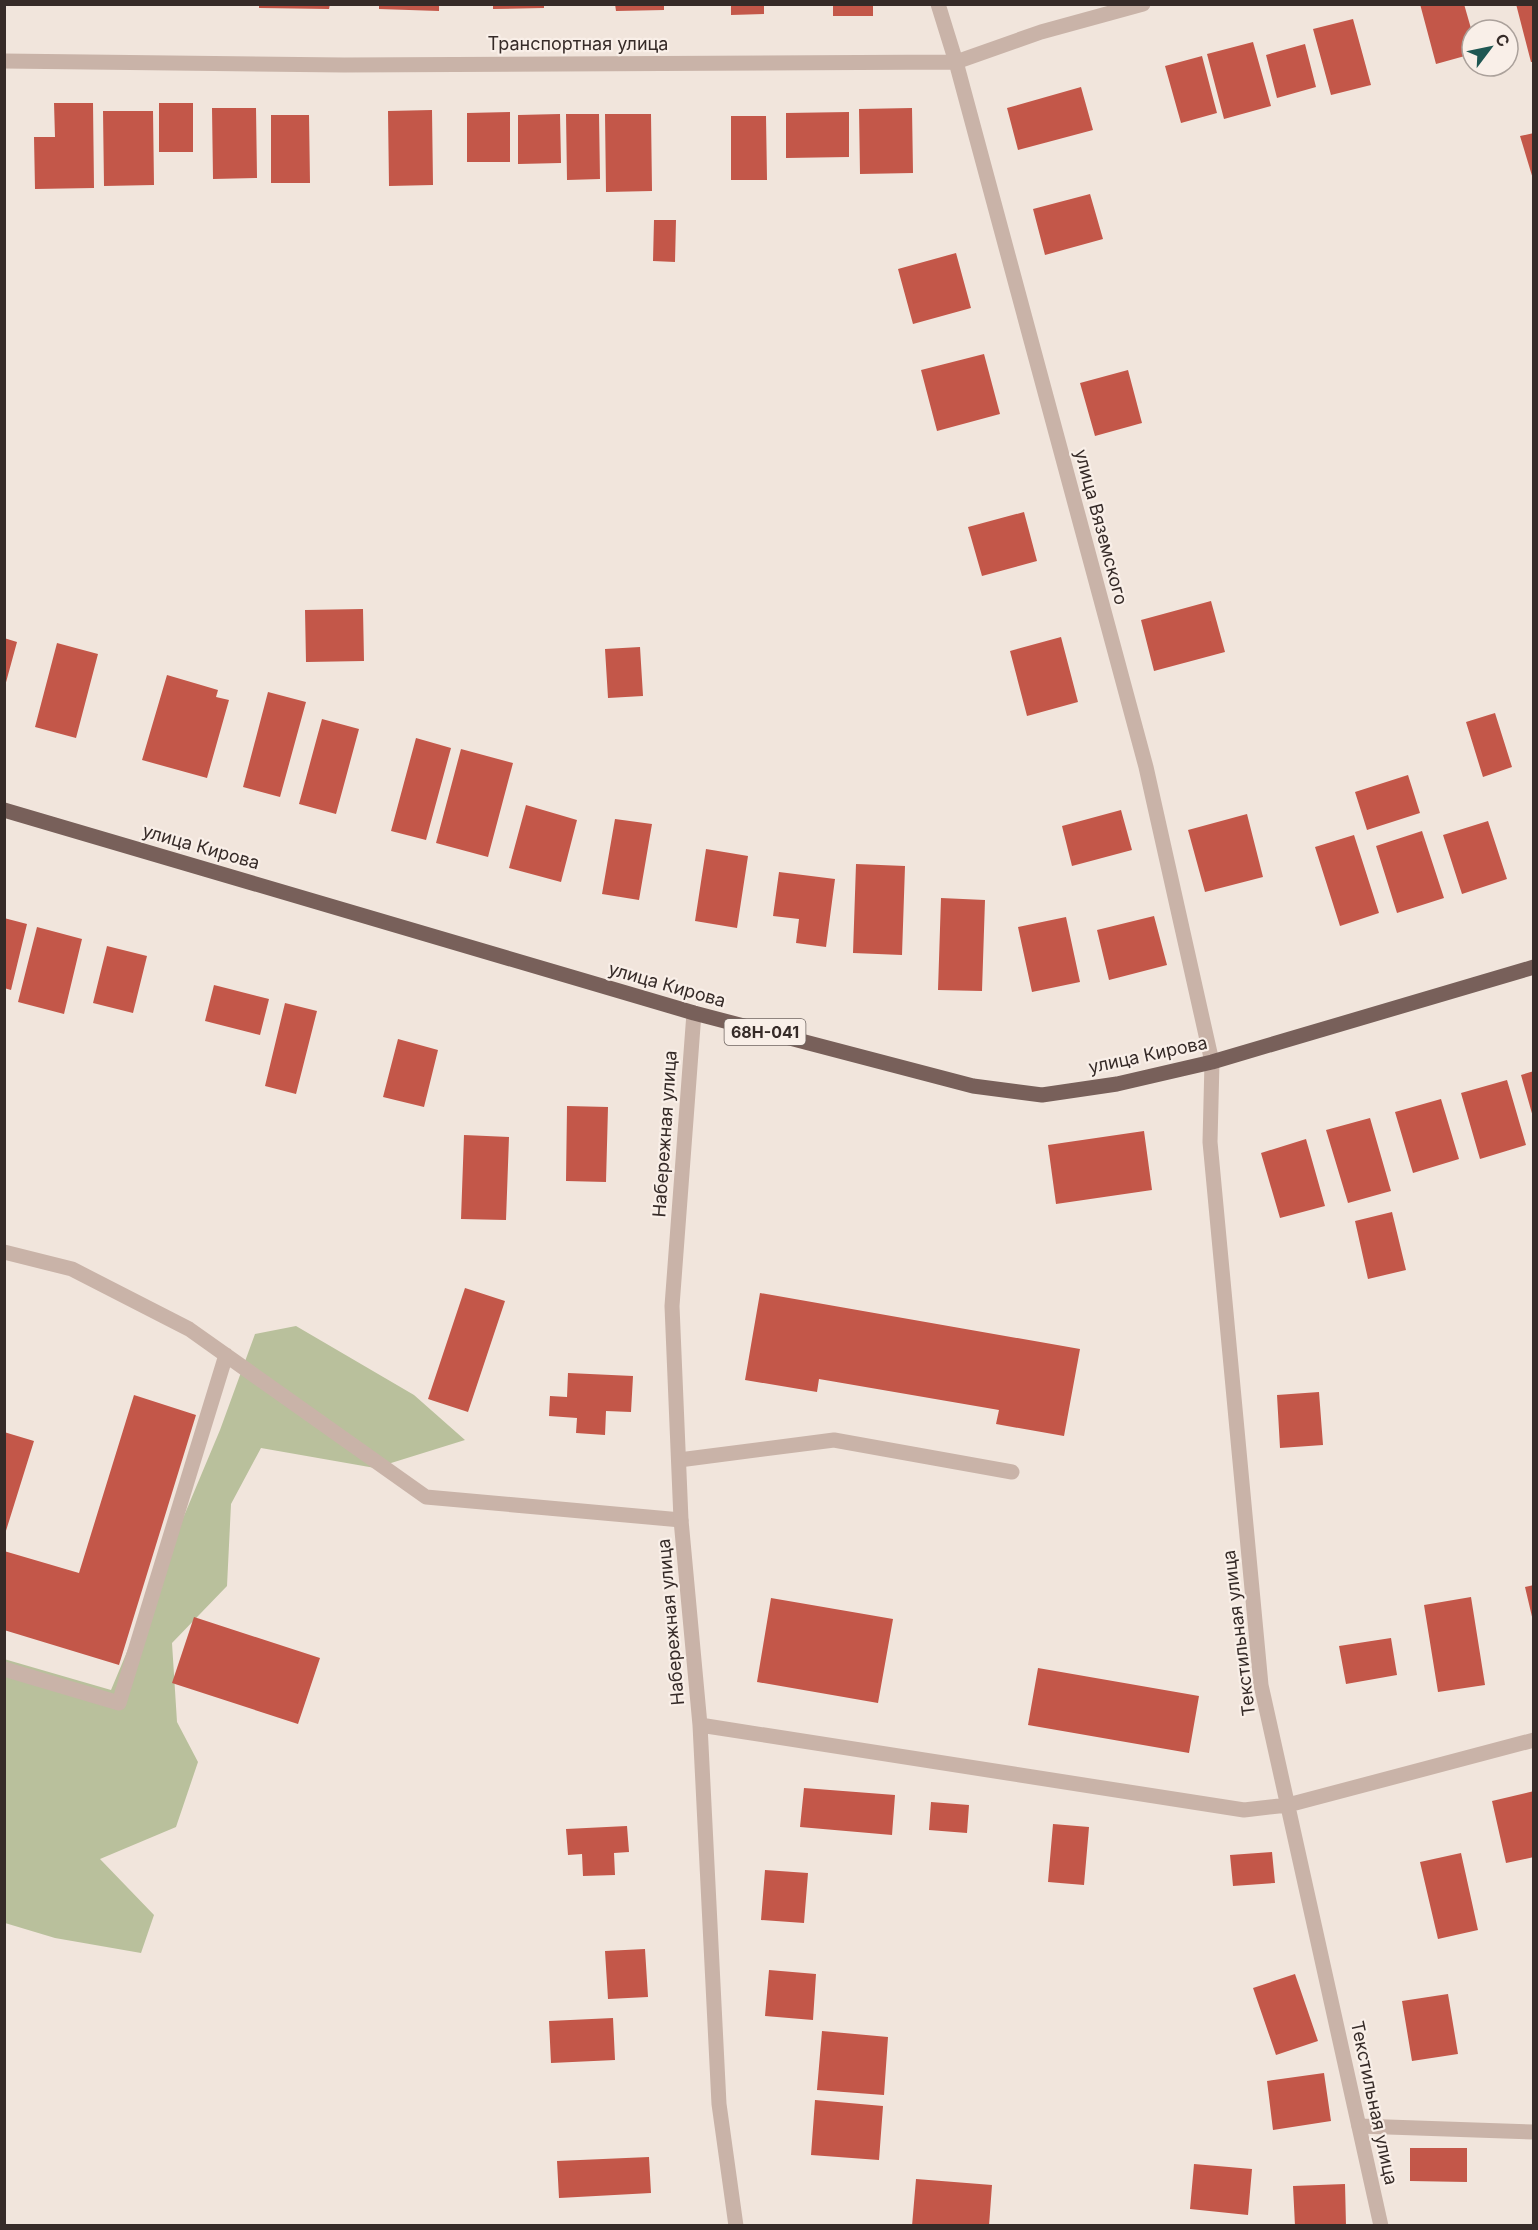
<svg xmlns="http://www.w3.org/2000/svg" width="1538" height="2230" font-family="Inter,sans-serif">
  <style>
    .green { fill: #b9c09c }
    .building { fill: #c35749 }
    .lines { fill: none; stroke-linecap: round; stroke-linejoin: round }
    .service { stroke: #c9b3a8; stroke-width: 15 }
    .minor { stroke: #c9b3a8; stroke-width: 15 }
    .primary { stroke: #78605a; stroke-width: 15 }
    .labels { text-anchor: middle; stroke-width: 4.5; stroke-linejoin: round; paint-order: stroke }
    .shield { fill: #f9efe8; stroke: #706662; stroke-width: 1.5 }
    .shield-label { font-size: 16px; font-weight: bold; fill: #362b28 }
    .street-label { font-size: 18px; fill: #362b28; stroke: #f9efe8 }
  </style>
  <rect width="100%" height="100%" fill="#f1e5dc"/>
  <path class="green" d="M296,1326L414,1395L465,1440L375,1468L261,1448L231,1504L227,1586L172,1643L177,1722L198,1762L176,1827L100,1859L154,1915L141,1953L55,1938L5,1923L4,1659L111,1690L220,1430L255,1334Z"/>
  <path class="building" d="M259,4H330L329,9L259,8Z
    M379,4H439V11L379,9Z
    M493,4H544V8L493,9Z
    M615,4H664V10L616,11Z
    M731,4H764V14L731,15Z
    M833,4H873V16H833Z
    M1420,4H1464L1472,32V54L1436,64Z
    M1516,4H1534V62H1531Z
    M1353,19L1371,85L1331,95L1313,29Z
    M1253,42L1271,106L1224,119L1207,54Z
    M1305,44L1316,87L1277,98L1266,55Z
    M1202,56L1217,113L1181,123L1165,66Z
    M1081,87L1093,130L1018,150L1007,108Z
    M54,103H93L94,188L35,189L34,137H55Z
    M159,103H193V152H159Z
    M212,108H256L257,178L213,179Z
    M912,108L913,173L860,174L859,109Z
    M432,110L433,185L389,186L388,111Z
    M103,111H153L154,185L104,186Z
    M510,112V162H467V113Z
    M849,112V157L786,158V113Z
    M560,114L561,163L518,164V115Z
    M566,114H599L600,179L567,180Z
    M605,114H651L652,191L606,192Z
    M271,115H309L310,183H271Z
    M731,116H766L767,180H731Z
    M1534,133V179H1533L1520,136Z
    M1090,194L1103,239L1045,255L1033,209Z
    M654,220H676L675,262L653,261Z
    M956,253L971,308L913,324L898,269Z
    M984,354L1000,414L937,431L921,370Z
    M1128,370L1142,423L1095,436L1080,383Z
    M1024,512L1037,561L982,576L968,527Z
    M1211,601L1225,652L1154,671L1141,620Z
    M363,609L364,661L306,662L305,610Z
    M1061,637L1078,702L1027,716L1010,651Z
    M4,638L17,642L5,686H4Z
    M57,643L98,654L76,738L35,727Z
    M640,647L643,696L608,698L605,649Z
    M167,675L218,690L216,697L229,700L207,778L142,760Z
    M268,692L306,702L280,797L243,787Z
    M1495,713L1512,767L1483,777L1466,722Z
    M322,719L359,729L336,814L299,804Z
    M416,738L451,748L426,840L391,831Z
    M461,749L513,763L488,857L436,843Z
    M1408,775L1420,813L1367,830L1355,792Z
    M526,805L577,820L561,882L509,868Z
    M1121,810L1132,850L1072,866L1062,826Z
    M1247,814L1263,877L1205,892L1188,830Z
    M615,819L652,824L639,900L602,894Z
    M1488,821L1507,879L1462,894L1443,835Z
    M1422,831L1444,898L1397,913L1376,846Z
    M1354,835L1379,913L1340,926L1315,847Z
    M706,849L748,856L737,928L695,921Z
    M856,864L905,866L902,955L853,953Z
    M779,872L835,879L826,947L796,943L799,919L773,916Z
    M941,898L985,900L982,991L938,990Z
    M1154,916L1167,965L1109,980L1097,930Z
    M1066,917L1080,982L1032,992L1018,927Z
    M4,918L27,924L11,990L4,988Z
    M37,927L82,939L64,1014L18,1002Z
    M107,946L147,956L133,1013L93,1003Z
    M214,985L269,999L260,1035L205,1021Z
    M285,1003L317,1011L296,1094L265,1086Z
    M398,1039L438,1050L424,1107L383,1097Z
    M1534,1071V1117H1533L1521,1075Z
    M1507,1080L1526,1145L1480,1159L1461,1093Z
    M1441,1099L1459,1159L1413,1173L1395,1112Z
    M567,1106L608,1107L606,1182L566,1181Z
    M1370,1118L1391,1191L1348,1203L1326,1130Z
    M1144,1131L1152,1190L1056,1204L1048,1145Z
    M464,1135L509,1137L506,1220L461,1219Z
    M1306,1139L1325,1206L1280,1218L1261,1153Z
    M1392,1212L1406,1270L1368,1279L1355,1221Z
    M465,1288L505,1301L468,1412L428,1399Z
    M760,1293L1080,1349L1064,1436L996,1424L999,1410L819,1379L817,1392L745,1380Z
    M568,1373L633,1376L631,1412L606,1411L605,1435L576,1433L577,1418L549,1416L550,1396L567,1397Z
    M1319,1392L1323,1445L1280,1448L1277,1395Z
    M134,1395L196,1415L119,1665L4,1630V1551L79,1573Z
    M4,1432L34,1441L5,1534H4Z
    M1534,1585V1621H1533L1525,1587Z
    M1471,1597L1485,1685L1438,1692L1424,1605Z
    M771,1598L893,1619L878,1703L757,1682Z
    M194,1617L320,1658L298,1724L172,1683Z
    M1391,1638L1397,1675L1346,1684L1339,1646Z
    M1038,1668L1199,1696L1189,1753L1028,1725Z
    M804,1788L895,1795L892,1835L800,1827Z
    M1534,1791V1857L1506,1863L1492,1801Z
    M931,1802L969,1805L967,1833L929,1830Z
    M1053,1824L1089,1827L1084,1885L1048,1882Z
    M627,1826L629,1852L614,1853L615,1875L583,1876L582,1854L568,1855L566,1829Z
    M1272,1852L1275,1883L1233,1886L1230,1855Z
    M1461,1853L1478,1930L1438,1939L1420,1862Z
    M765,1870L808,1873L804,1923L761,1920Z
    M645,1949L648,1997L608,1999L605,1951Z
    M769,1970L816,1974L813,2020L765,2016Z
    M1295,1974L1318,2041L1276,2055L1253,1988Z
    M1448,1994L1458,2054L1412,2061L1402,2001Z
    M613,2018L615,2060L551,2063L549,2021Z
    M822,2031L888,2037L884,2095L817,2090Z
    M1324,2073L1331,2121L1273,2130L1267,2081Z
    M815,2100L883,2106L879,2160L811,2155Z
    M1410,2148H1467V2182L1410,2181Z
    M649,2157L651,2193L559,2198L557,2161Z
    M1194,2164L1252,2169L1248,2215L1190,2209Z
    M916,2179L992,2185L989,2226H912Z
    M1345,2184L1346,2226H1295L1293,2186Z"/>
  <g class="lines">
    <path class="service" d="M4,1252L72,1269L189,1329L426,1497L681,1520
      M679,1460L834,1440L1012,1472
      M4,1669L119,1703L226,1355
      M1359,2126L1534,2132"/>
    <path class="minor" d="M938,4L956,62L1146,767L1212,1062L1210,1142L1261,1685L1381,2226
      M4,61L344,65L956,62L1041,32L1143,4
      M694,1013L672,1306L681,1520L700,1725L719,2104L736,2226
      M700,1725L1244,1810L1288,1805L1534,1740"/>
    <path class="primary" d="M4,810L694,1013L973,1086L1042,1095L1117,1084L1212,1062L1534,967"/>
  </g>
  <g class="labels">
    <rect class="shield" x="724.5" y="1019" width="81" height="26" rx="4.5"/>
    <g class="shield-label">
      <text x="765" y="1038">68Н-041</text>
    </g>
    <g class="street-label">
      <text x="578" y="50">Транспортная улица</text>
      <text transform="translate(1101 527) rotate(75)" y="6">улица Вяземского</text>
      <text transform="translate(201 847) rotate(16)" y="6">улица Кирова</text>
      <text transform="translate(667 985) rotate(16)" y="6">улица Кирова</text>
      <text transform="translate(1148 1055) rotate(-12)" y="6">улица Кирова</text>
      <text transform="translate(665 1134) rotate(-86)" y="6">Набережная улица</text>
      <text transform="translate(671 1622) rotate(-95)" y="6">Набережная улица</text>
      <text transform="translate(1239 1633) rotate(-97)" y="6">Текстильная улица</text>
      <text transform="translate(1374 2103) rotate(78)" y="6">Текстильная улица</text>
    </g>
  </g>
  <rect width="1538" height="2230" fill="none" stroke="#362b28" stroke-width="12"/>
  <g transform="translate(1490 48) rotate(58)"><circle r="28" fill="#f9efe8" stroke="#aba19b" stroke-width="1.5"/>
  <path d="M0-4.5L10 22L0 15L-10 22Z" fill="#1f5753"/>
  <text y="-9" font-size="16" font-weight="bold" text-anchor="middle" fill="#362b28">С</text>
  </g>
</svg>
